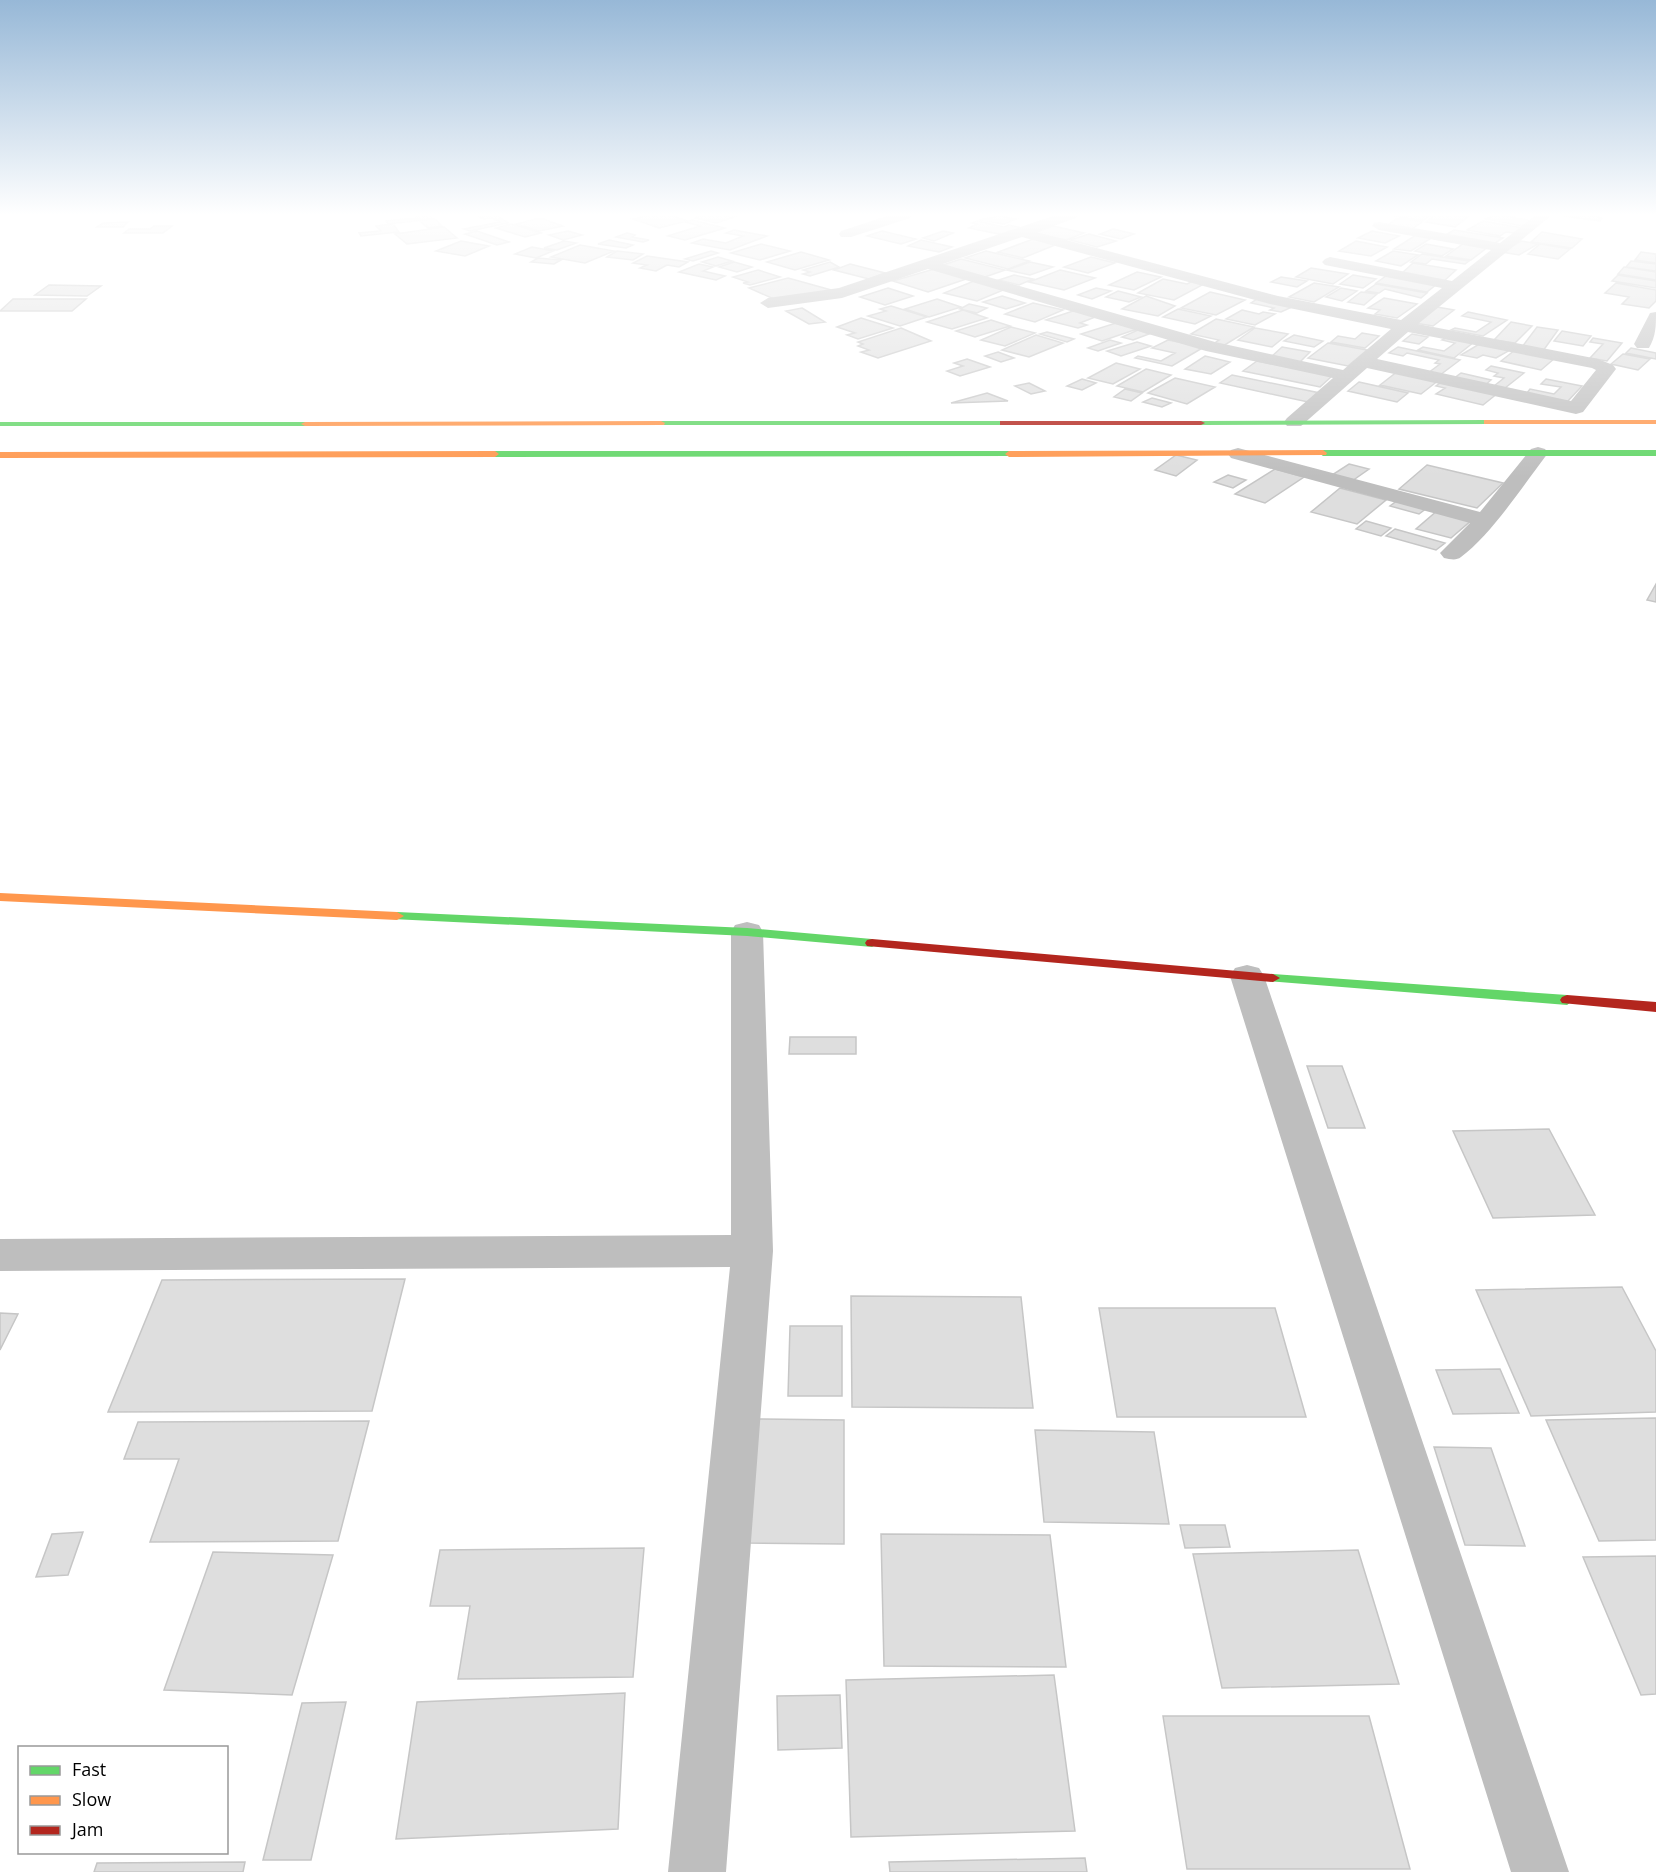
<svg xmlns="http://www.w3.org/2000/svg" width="1656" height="1872" font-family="'Open Sans',sans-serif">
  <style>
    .building { fill: #dedede; stroke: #c6c6c6; stroke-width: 1.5 }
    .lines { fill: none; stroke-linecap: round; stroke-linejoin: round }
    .street { fill: #bebebe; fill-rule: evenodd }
    .fast { fill: #63d668; fill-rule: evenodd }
    .slow { fill: #ff974d; fill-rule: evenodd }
    .jam { fill: #b3261e; fill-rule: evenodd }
  </style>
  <rect width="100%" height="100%" fill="#fff"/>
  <path class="building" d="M416,215H429L433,219L388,224L386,221L418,218Z
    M496,215L508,223L470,231L464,229L500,222L492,218L484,219L478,216Z
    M650,215H670L687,221L659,228L633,219Z
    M704,215H740L716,223L695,218Z
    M1391,215H1431L1422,221Z
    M1435,215H1455L1468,217L1455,227L1426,222Z
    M1494,215H1501L1532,221L1522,226L1486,219Z
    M1589,215L1602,218L1600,221L1563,216Z
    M999,216L1016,219L1004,224L979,220Z
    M540,218L563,226L539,231L516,224Z
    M1397,218L1422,222L1412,229L1388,225Z
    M435,219L442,226L428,228L420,221Z
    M692,220L725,228L685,240L668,236L700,226L685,222Z
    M977,221L1004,227L1009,225L1026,229L1008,236L969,228L977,224L972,223Z
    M1483,221L1522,228L1514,233L1506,232L1500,236L1467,230Z
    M128,222L123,227H97L103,223Z
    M393,224L399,232L361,236L359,233L381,231L376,226Z
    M511,224L541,233L525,237L496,228Z
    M154,226H172L163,233H124L129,229H150Z
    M1053,226L1084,233L1066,240L1034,233Z
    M444,227L457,238L407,244L395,234Z
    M1113,229L1134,234L1121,239L1100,234Z
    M734,230L767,236L730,250L692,243L703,239L726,243L743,236L726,233Z
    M1454,230L1503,238L1492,245L1442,237Z
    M477,231L509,242L497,245L465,234Z
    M568,231L582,235L563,240L549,235Z
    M882,231L916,239L901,244L867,236Z
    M943,231L953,233L934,241L923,238Z
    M1372,231L1399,236L1385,243L1358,238Z
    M1542,232L1582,239L1572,248L1531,242Z
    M627,233L635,235L632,237L649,240L643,242L616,237Z
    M1089,234L1116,241L1097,247L1070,240Z
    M1416,235L1433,237L1411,251L1394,249Z
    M1036,238L1060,243L1023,258L998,252Z
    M609,240L633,245L626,248L598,244Z
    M921,240L952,247L939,252L908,246Z
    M461,241L489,246L465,256L436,251Z
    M564,241L576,243L557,250L544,248Z
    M1356,241L1387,247L1371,256L1339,251Z
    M1521,241L1538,244L1519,255L1502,252Z
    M1464,243L1488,247L1471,260L1446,256Z
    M761,244L790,251L760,260L731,253Z
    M1426,244L1453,249L1442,256L1415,251Z
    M1540,244L1570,249L1558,259L1528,254Z
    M580,245L614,251L585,263L551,257Z
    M532,247L553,251L536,258L515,254Z
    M617,251L643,254L633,260L607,257Z
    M711,251L718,253L693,261L685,259Z
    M986,251L1029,261L1008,269L965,258Z
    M1393,251L1418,255L1401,266L1376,261Z
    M801,252L829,260L795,270L767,262Z
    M1641,252L1656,254V263L1635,260Z
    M1422,254L1469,261L1465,264L1432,259L1426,264L1411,262Z
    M647,256L688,262L679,267L667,265L656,271L640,268L647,265L633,263Z
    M718,257L732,261L716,266L702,262Z
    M1091,257L1115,263L1088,273L1064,267Z
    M538,258L561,260L554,264L531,262Z
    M961,259L1005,270L985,277L940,266Z
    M1631,261L1656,264V271L1626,267Z
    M734,262L752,267L737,272L719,267Z
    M830,262L839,267L810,276L803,274L810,272L803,270Z
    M1030,262L1053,267L1030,275L1007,270Z
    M1413,263L1456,270L1444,281L1401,274Z
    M699,264L713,267L703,271L725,276L716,280L679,272Z
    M850,264L885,273L869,279L834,270Z
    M1624,267L1656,272V280L1618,274Z
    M1311,268L1348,274L1333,284L1296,277Z
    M934,269L969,278L928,292L893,281Z
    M758,270L780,277L750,285L743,283L748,282L733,277Z
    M1060,270L1095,278L1064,290L1029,282Z
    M1137,272L1161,277L1134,290L1109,285Z
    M1014,275L1033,279L1019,285L999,280Z
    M1353,275L1376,279L1363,288L1340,284Z
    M1618,275L1656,281V288L1612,281Z
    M1386,276L1437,284L1427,292L1376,283Z
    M1281,277L1307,281L1297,287L1271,282Z
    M788,278L835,291L774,299L749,288Z
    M1163,279L1187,284L1193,281L1206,283L1174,300L1138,293Z
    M974,281L1008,288L977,301L944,293Z
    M1314,283L1339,287L1314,302L1289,297Z
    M1616,283L1656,290V301L1649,308L1622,304L1629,297L1605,293Z
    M1376,284L1427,293L1421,298L1385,289L1379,293L1366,291Z
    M49,285L101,286L87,296L35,295Z
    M888,288L913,296L885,305L860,297Z
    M1096,288L1111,291L1092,299L1078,295Z
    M1341,288L1357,291L1342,301L1326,297Z
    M1118,291L1141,297L1129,302L1106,297Z
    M1210,292L1245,300L1216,315L1181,308Z
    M1361,292L1377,294L1364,305L1348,302Z
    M1002,296L1025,303L1006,309L983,302Z
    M1146,296L1175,306L1158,316L1122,309Z
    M1384,298L1417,304L1397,318L1375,314L1380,310L1368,308Z
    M13,299H86L72,311H0Z
    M937,299L961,307L929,317L905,309Z
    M1257,299L1292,307L1281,312L1270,310L1274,308L1251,303Z
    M1033,303L1063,310L1035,322L1005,314Z
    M969,304L987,308L977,313L960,309Z
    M891,306L927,317L900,326L868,316L886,311L880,309Z
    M1437,307L1454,310L1433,326L1415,323Z
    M802,308L825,322L809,324L786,311Z
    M1178,309L1211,316L1195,324L1163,317Z
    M963,310L987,318L952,329L927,322Z
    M1076,310L1098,316L1080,323L1087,325L1078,328L1046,320Z
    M1242,310L1259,314L1263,312L1275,314L1255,325L1226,319Z
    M1468,312L1507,320L1483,336L1451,330L1455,328L1476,332L1491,322L1462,316Z
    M861,318L893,328L858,339L847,335L855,333L837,327Z
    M1216,319L1254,327L1223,346L1213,344L1219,340L1191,334Z
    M991,320L1010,326L975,337L956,331Z
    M1511,322L1532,326L1515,343L1494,340Z
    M1116,323L1137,329L1102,341L1081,334Z
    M1011,327L1035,333L1005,346L981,340Z
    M1537,327L1558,330L1543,351L1522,347Z
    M901,328L931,341L878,358L861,352L869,350L858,346L863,344L858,342Z
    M1255,328L1288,334L1272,347L1238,340Z
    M1138,330L1149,334L1133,340L1122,337Z
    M1562,331L1591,336L1583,346L1554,341Z
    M1047,332L1074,339L1067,342L1040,334Z
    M1362,333L1379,336L1365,348L1331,342L1338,336L1355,339Z
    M1412,334L1428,337L1419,344L1403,341Z
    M1036,335L1063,343L1029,357L1002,350Z
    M1294,335L1323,341L1314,347L1284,341Z
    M1447,337L1474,342L1454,358L1418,350L1423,347L1444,351L1455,343L1442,340Z
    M1593,338L1622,343L1607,361L1590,358L1603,344L1590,342Z
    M1110,340L1121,343L1098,351L1088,348Z
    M1168,340L1204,347L1172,366L1135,358L1138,356L1161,361L1175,353L1152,348Z
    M1137,342L1151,346L1121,356L1107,351Z
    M1328,343L1367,350L1348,366L1308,358Z
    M1481,343L1510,350L1496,358L1483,355L1477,358L1461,355Z
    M1282,347L1310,352L1300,362L1271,357Z
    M1398,347L1460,360L1440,375L1428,373L1440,364L1435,363L1439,360L1407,353L1403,356L1389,353Z
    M1631,348L1656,353V359L1626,353Z
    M1515,350L1555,358L1541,370L1501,361Z
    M998,352L1014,358L1001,362L985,356Z
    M1623,354L1650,359L1638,370L1611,364Z
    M1205,356L1230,362L1211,374L1185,369Z
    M967,359L990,367L960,376L947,371L963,366L954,363Z
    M1257,361L1332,376L1320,387L1243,371Z
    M1116,363L1140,369L1113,384L1088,378Z
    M1491,366L1524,373L1505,388L1494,386L1504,378L1494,376L1498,373L1486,370Z
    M1146,369L1171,375L1143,392L1117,386Z
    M1398,371L1439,380L1421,394L1380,385Z
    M1461,373L1491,380L1484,386L1453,379Z
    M1232,375L1320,393L1308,402L1220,383Z
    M1175,378L1215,387L1187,404L1148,393Z
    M1082,379L1096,383L1082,390L1067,386Z
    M1546,379L1582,386L1567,402L1526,394L1530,389L1554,394L1561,387L1541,384Z
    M1443,381L1498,393L1483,405L1436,394L1445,388L1436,386Z
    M1359,382L1408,393L1397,402L1348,391Z
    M1029,383L1045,391L1031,394L1015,386Z
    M1125,389L1142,393L1131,401L1114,397Z
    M987,393L1008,401L951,403Z
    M1152,398L1171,403L1162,407L1143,402Z
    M1176,455L1197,460L1176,476L1155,470Z
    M1349,464L1369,469L1352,481L1332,475Z
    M1427,465L1503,483L1477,508L1399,489Z
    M1275,469L1304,477L1265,503L1235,494Z
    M1228,475L1246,480L1233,488L1214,482Z
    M1340,488L1386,500L1357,524L1311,512Z
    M1398,500L1427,508L1419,514L1390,506Z
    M1438,510L1473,519L1451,538L1416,529Z
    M1366,521L1391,528L1381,536L1356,529Z
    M1395,529L1445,543L1436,550L1386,536Z
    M1656,584V602L1647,600Z
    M790,1037H856V1054H789Z
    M1307,1066H1342L1365,1128H1328Z
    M1549,1129L1595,1215L1493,1218L1453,1131Z
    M405,1279L372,1411L108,1412L162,1280Z
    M1622,1287L1656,1351V1412L1531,1416L1476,1290Z
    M851,1296L1021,1297L1033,1408L852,1407Z
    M1099,1308H1275L1306,1417H1117Z
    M0,1313L18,1314L0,1350Z
    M790,1326H842V1396H788Z
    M1500,1369L1519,1413L1453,1414L1436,1370Z
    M1656,1418V1540L1599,1541L1546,1420Z
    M756,1419L844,1420V1544L749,1543Z
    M369,1421L338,1541L150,1542L179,1459H124L138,1422Z
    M1035,1430L1154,1432L1169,1524L1044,1522Z
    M1434,1447L1491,1448L1525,1546L1465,1545Z
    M1180,1525H1225L1230,1547L1185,1548Z
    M83,1532L68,1575L36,1577L52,1534Z
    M881,1534L1050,1535L1066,1667L884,1666Z
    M644,1548L633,1677L458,1679L470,1606H430L440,1550Z
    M1358,1550L1399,1684L1222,1688L1193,1554Z
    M213,1552L333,1555L292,1695L164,1690Z
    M1656,1556V1694L1641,1695L1583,1557Z
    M1054,1675L1075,1831L851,1837L846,1680Z
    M625,1693L618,1829L396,1839L417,1702Z
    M840,1695L842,1748L778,1750L777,1696Z
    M346,1702L311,1860H263L302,1703Z
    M1163,1716H1369L1410,1869H1187Z
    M1085,1858L1087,1872H890L889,1862Z
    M245,1862L243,1872H94L97,1863Z"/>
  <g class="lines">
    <path class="street" d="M890,215H912L910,218L851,237H841L839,234L841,231Z
      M1056,215H1078L1076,218L1036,232L1278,296L1401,320L1442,288L1325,265L1322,262L1325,259L1330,257L1452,281L1491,250L1379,230L1372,226L1374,223L1379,222L1500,243L1536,215H1552L1418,324L1598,359L1613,365L1616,369L1583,412L1576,414L1367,368L1301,426H1287L1284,422L1287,418L1333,378L1206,351L928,269L842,298L768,308L760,303L768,298L839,288ZM1022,237L1270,304L1391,329L1343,370L1215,342L943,264ZM1408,332L1592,368L1596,370L1571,401L1377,359Z
      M1656,312C1656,326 1656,336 1649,348H1637L1634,344L1648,317L1650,313Z
      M1538,447L1545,449L1548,453L1545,457C1523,486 1490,536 1461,557C1456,561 1450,559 1444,558L1440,553L1470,523L1231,458L1228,454L1231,450L1238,448L1480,512L1531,449Z
      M747,922L759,925L763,932L773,1251L726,1872H668L730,1267L0,1271V1239L731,1235V932L735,925Z
      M1247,965L1259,968L1264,976L1569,1872H1511L1230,976L1235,968Z"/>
    <path class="fast" d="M1487,420H1490V424L1201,425L1197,423L1201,421Z
      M658,421H1003L1007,423L1003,425H661L657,423Z
      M0,422H305L309,424L305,426H0Z
      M1656,450V456H1323L1319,453L1323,450Z
      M1009,451L1013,454L1012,456L495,457L491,454L495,451Z
      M397,912L747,928L872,939L879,943L872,947L747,936L392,919L390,916Z
      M1273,974L1567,995L1574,1000L1567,1005L1268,981L1266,978Z"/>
    <path class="slow" d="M1484,420H1656V424H1484Z
      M661,421L665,423L664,425L305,426L301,424L305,422Z
      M1323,450L1327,453L1326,455L1009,457L1005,454L1009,451Z
      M0,452L495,451L499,454L495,457L0,458Z
      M0,893L397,912L404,916L397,920L0,901Z"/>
    <path class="jam" d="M1000,421H1201L1205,423L1201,425H1000Z
      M872,939L1273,974L1280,978L1273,982L867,946L865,943L867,940Z
      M1567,995L1656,1002V1012L1562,1003L1560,1000L1562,997Z"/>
  </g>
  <linearGradient id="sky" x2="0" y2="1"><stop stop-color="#97b8d7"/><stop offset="0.45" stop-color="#fff"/><stop offset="1" stop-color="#fff" stop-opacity="0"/></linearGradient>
  <rect width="1656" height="477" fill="url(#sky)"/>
  <rect x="18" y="1746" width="210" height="108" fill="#ffffff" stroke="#999999" stroke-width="1.5"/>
  <rect x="30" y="1766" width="30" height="9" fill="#63d668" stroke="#999999" stroke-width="1.5"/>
  <text x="72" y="1776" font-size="18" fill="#000000">Fast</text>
  <rect x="30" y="1796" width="30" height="9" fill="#ff974d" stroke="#999999" stroke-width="1.5"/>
  <text x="72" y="1806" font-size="18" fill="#000000">Slow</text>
  <rect x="30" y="1826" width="30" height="9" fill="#b3261e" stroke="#999999" stroke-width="1.5"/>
  <text x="72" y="1836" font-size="18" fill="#000000">Jam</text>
</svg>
